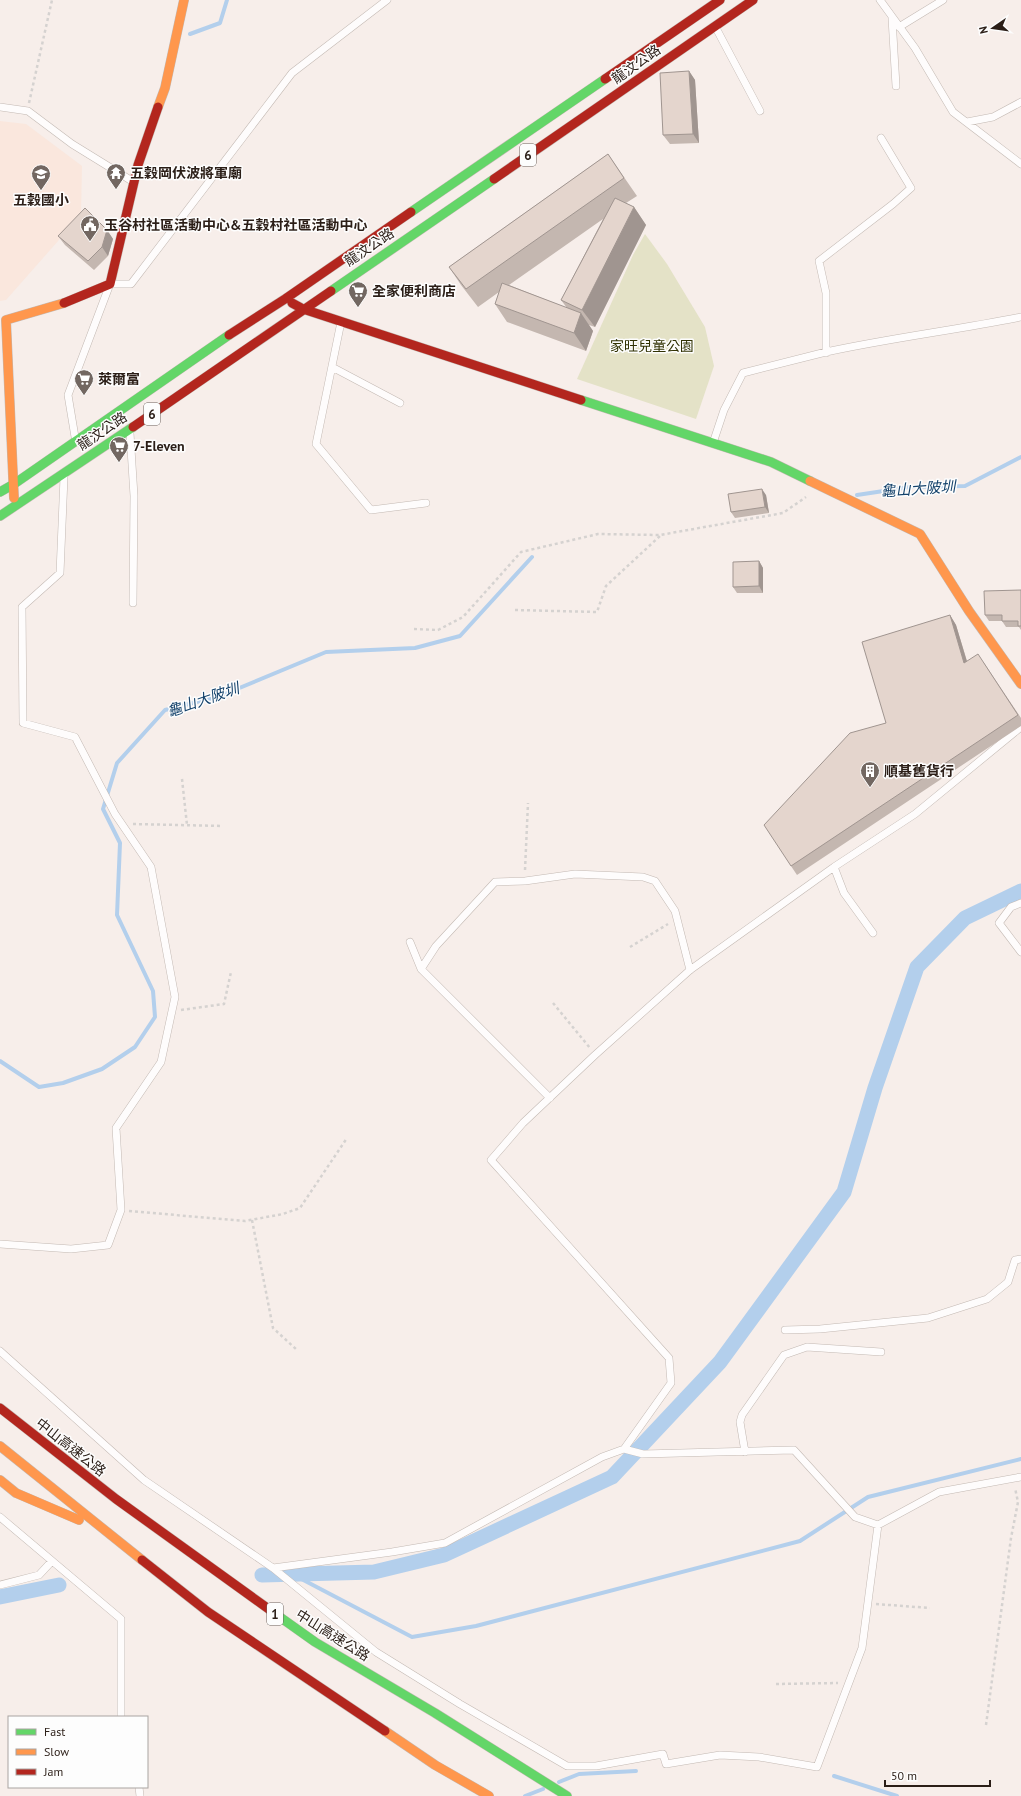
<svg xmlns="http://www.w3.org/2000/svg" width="1021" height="1796" font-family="'PT Sans','Noto Sans TC',sans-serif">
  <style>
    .built { fill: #fae7dd }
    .green { fill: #e4e2c7 }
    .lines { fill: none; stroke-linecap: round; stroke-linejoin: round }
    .stream { stroke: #b3cfec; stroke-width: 4 }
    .canal { stroke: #b3cfec; stroke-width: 15 }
    .lane-casing { stroke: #c3b9b3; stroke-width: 8 }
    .fast-casing { stroke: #c3b9b3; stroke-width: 10 }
    .slow-casing { stroke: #c3b9b3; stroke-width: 10 }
    .jam-casing { stroke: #c3b9b3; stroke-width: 10 }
    .path { stroke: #d5d2d0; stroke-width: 2.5; stroke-dasharray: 3 3; stroke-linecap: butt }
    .lane { stroke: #fefcfc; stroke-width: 7 }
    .fast { stroke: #63d668; stroke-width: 9 }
    .slow { stroke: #ff974d; stroke-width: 9 }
    .jam { stroke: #b3261e; stroke-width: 9 }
    .wall { fill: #c4b7b0; fill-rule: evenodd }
    .shaded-wall { fill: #a09590 }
    .building { fill: #e4d5cd; stroke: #a09590 }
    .labels { text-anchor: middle; stroke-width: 3; stroke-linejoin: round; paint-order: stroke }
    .shield { fill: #fdfdfd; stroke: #6a615c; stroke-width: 1 }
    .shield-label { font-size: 13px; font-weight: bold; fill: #2b1e17 }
    .street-label { font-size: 14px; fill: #2b1e17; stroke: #fdfdfd }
    .poi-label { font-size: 14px; font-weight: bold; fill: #2b1e17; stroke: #fdfdfd; text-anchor: start }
    .park-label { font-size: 14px; fill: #313203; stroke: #fdfdfd }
    .water-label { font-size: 15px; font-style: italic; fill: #14426b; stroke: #fdfdfd }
  </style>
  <rect width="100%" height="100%" fill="#f7eeea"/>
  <path class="built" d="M0,121L26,124L82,166L81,215L6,300L0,301Z"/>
  <path class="green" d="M645,234L667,264L705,327L714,366L696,419L577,379L633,255Z"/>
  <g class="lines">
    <path class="stream" d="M190,34L220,23L227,0
      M857,495L910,487L965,486L1021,457
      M0,1061L39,1087L63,1083L102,1069L135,1047L155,1017L153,991L117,915L120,843L103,809L117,763L165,710L220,696L326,652L415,648L460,636L532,557
      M290,1573L412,1637L476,1626L800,1541L868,1497L1021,1459
      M834,1776L897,1796
      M559,1782L579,1774L636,1771
      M525,1796L543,1789"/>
    <path class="canal" d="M262,1575L374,1572L444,1555L612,1477L720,1362L844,1192L875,1088L917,967L965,918L1021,891
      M0,1597L59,1585"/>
    <defs>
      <path id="lane" d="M880,0L915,48L953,112L1021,164
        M892,18L896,86
        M899,27L943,0
        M716,28L760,111
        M0,107L28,111L72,144L132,181
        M967,122L993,117L1021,102
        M341,322L316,444L371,510L426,503
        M826,353V293L819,261L893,204L911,188L881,138
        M332,367L400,403
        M130,433L134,496L133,603
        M75,437L68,395L110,284H131L292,73L387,0
        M713,443L724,410L743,373C770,366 798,359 826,352C890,338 956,330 1021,317
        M834,867L844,893L873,933
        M1021,903L1011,907L999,923L1021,952
        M410,942L421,969
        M550,1098L421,969L436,946L495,882L525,881L575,874L643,877L655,881L675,911L690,970
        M0,1244L71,1249L108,1245L121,1210L116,1128L161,1062L175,997L151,867L115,814L75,737L23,723L22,607L60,573L64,477
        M785,1330L820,1329L928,1318L987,1299L1008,1282L1015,1260L1021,1259
        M0,1351L144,1480L273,1568L392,1552L445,1543L602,1457L624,1449L643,1454L794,1450L855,1517L878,1525L939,1492L1021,1477
        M624,1449L671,1383L669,1358L491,1160L523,1123L595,1055L690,970L834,867L915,814L1021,727
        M745,1452L740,1422L742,1415L784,1355L807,1347L881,1352
        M0,1517L121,1619V1717
        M273,1568L376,1652L460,1704L567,1766H596L663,1754L666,1764L720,1755L759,1757L817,1767L862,1648L878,1525
        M0,1585L39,1575L52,1561
        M139,1787L140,1796"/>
      <path id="fast" d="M411,212L605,79
        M331,291L494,179
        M581,400L771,462L810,481
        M0,492L14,484L229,335
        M0,516L133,427
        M277,1615L315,1642L435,1713L567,1796"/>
      <path id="slow" d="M158,107L165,88L184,0
        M810,481L920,534L969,611L1021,684
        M14,498L6,320L64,303
        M0,1446L142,1560
        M0,1480L16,1493L79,1520
        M385,1731L435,1765L489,1796"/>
      <path id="jam" d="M605,79L720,0
        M494,179L753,0
        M64,303L110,284L138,165L158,107
        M292,303L303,309L581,400
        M229,335L285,299L411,212
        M133,427L331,291
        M0,1408L116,1499L277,1615
        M142,1560L208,1612L385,1731"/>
    </defs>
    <use href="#lane" class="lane-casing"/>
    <use href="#fast" class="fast-casing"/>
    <use href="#slow" class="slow-casing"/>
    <use href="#jam" class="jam-casing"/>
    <path class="path" d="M29,103L52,0
      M515,610L597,612L606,586L660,536
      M414,629L438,630L463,617L521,552L598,534L660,535L783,513L806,497
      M182,779L187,825
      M133,824L223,826
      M525,870L528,803
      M630,947L668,924
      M553,1003L590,1048
      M181,1010L224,1004L231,972
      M129,1211L245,1221L283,1214L300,1208L347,1138
      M252,1220L273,1328L297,1350
      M876,1604L930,1608
      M776,1684L838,1683
      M986,1725L1011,1538L1018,1502L1015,1488"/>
    <use href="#lane" class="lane"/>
    <use href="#fast" class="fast"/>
    <use href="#slow" class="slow"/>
    <use href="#jam" class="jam"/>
  </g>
  <path class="wall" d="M689,71L695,80L699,143L670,144L663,135Z
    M608,154L637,196L626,203L634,207L646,225L595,327L589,325L593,331L586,351L507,322L495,304L499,292L478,307L461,285L449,267ZM603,219L561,300L567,308L509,285Z
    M107,230L113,239L108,256L94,270L65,245L58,236Z
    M766,495L769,513L735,518L731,512Z
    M759,561L763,568V593H737L733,587Z
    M1021,590V630L1019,627H1006L1002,621H989L985,615Z
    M950,615L956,625L967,661L984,663L1021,718V726L797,875L791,866L886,723Z"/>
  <path class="shaded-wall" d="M689,71L695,80L699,143L693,134Z
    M634,207L646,225L595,327L582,310Z
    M107,230L113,239L108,256L102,247Z
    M581,313L593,331L586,351L574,333Z
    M762,489L766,495L769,513L765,507Z
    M759,561L763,568V593L759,586Z
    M950,615L956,625L970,672L964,663Z"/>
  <path class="building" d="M689,71L693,134L663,135L660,73Z
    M608,154L624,178L466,289L449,267Z
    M615,198L634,207L582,310L561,300Z
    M85,208L107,230L102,247L88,261L58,236Z
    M502,283L581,313L574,333L495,304Z
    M762,489L765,507L731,512L728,494Z
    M759,561V586L733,587V562Z
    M1021,590V626H1018V621H1002V615H985L984,591Z
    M950,615L964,663L978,654L1018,715L791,866L764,825L850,733L886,723L862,642Z"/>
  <defs>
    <symbol id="temple-pin" viewBox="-11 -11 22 30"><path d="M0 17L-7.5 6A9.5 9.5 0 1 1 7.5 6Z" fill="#726761" stroke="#fdfdfd"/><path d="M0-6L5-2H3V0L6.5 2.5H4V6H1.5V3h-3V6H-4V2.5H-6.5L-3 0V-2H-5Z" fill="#fff"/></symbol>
    <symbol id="school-pin" viewBox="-11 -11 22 30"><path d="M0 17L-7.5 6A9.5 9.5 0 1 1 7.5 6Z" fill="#726761" stroke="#fdfdfd"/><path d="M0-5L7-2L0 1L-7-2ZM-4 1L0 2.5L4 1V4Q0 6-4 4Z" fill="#fff"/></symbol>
    <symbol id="civic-pin" viewBox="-11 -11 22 30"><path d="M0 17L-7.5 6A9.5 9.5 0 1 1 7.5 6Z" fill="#726761" stroke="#fdfdfd"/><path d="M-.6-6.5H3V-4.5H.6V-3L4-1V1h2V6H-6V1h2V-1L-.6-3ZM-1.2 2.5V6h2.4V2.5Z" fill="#fff"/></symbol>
    <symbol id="supermarket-pin" viewBox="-11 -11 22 30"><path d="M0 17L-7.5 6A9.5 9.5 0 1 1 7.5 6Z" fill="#726761" stroke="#fdfdfd"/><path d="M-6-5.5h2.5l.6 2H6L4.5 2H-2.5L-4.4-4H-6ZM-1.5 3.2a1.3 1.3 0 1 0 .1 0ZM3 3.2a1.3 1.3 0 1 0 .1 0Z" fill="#fff"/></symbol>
    <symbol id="building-pin" viewBox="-11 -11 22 30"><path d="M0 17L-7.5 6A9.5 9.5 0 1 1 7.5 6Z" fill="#726761" stroke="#fdfdfd"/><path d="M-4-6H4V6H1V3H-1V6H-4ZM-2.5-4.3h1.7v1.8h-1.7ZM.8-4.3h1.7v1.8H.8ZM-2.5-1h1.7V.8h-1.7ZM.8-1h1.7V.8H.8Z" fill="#fff"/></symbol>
  </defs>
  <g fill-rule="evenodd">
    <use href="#temple-pin" x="105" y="162" width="22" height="30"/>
    <use href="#school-pin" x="30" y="163" width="22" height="30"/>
    <use href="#civic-pin" x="79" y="214" width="22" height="30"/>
    <use href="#supermarket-pin" x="347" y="280" width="22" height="30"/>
    <use href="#supermarket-pin" x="73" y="368" width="22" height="30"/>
    <use href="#supermarket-pin" x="108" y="435" width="22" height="30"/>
    <use href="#building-pin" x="859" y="760" width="22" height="30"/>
  </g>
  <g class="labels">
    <g class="shield">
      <rect x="520" y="144" width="16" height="22" rx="3"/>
      <rect x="144" y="403" width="16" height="22" rx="3"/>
      <rect x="267" y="1603" width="16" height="22" rx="3"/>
    </g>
    <g class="shield-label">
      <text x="528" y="160">6</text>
      <text x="152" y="419">6</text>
      <text x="275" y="1619">1</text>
    </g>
    <g class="street-label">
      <text transform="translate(636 64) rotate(-35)" y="5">龍汶公路</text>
      <text transform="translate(369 247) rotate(-34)" y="5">龍汶公路</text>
      <text transform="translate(102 431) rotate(-34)" y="5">龍汶公路</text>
      <text transform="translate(71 1447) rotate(38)" y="5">中山高速公路</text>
      <text transform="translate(333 1635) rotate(32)" y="5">中山高速公路</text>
    </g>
    <g class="poi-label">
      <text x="130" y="178">五穀岡伏波將軍廟</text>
      <text x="41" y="205" text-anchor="middle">五穀國小</text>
      <text x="104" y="230">玉谷村社區活動中心&amp;五穀村社區活動中心</text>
      <text x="372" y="296">全家便利商店</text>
      <text x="98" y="384">萊爾富</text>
      <text x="133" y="451">7-Eleven</text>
      <text x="884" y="776">順基舊貨行</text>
    </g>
    <g class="park-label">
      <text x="652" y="351">家旺兒童公園</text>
    </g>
    <g class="water-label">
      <text transform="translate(918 489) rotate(-4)" y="5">龜山大陂圳</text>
      <text transform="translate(203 700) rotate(-19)" y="5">龜山大陂圳</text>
    </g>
  </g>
  <rect x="8" y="1716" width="140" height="72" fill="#fdfdfd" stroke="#a9a4a1"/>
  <rect x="16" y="1729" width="20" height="6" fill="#63d668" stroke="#a9a4a1"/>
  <text x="44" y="1736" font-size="12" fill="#2b1e17">Fast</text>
  <rect x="16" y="1749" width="20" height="6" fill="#ff974d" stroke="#a9a4a1"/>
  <text x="44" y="1756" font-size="12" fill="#2b1e17">Slow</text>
  <rect x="16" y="1769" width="20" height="6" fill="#b3261e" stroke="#a9a4a1"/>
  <text x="44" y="1776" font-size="12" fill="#2b1e17">Jam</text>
  <g transform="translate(993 28) rotate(257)" stroke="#fdfdfd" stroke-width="3" paint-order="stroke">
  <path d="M0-3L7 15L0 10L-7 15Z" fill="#2b1e17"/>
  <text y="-6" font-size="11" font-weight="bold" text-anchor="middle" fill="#2b1e17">N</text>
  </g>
  <path d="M885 1780v6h105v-6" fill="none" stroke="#2b1e17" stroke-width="2"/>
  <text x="891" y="1780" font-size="12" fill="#2b1e17" stroke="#fdfdfd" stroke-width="3" paint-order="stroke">50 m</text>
</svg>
